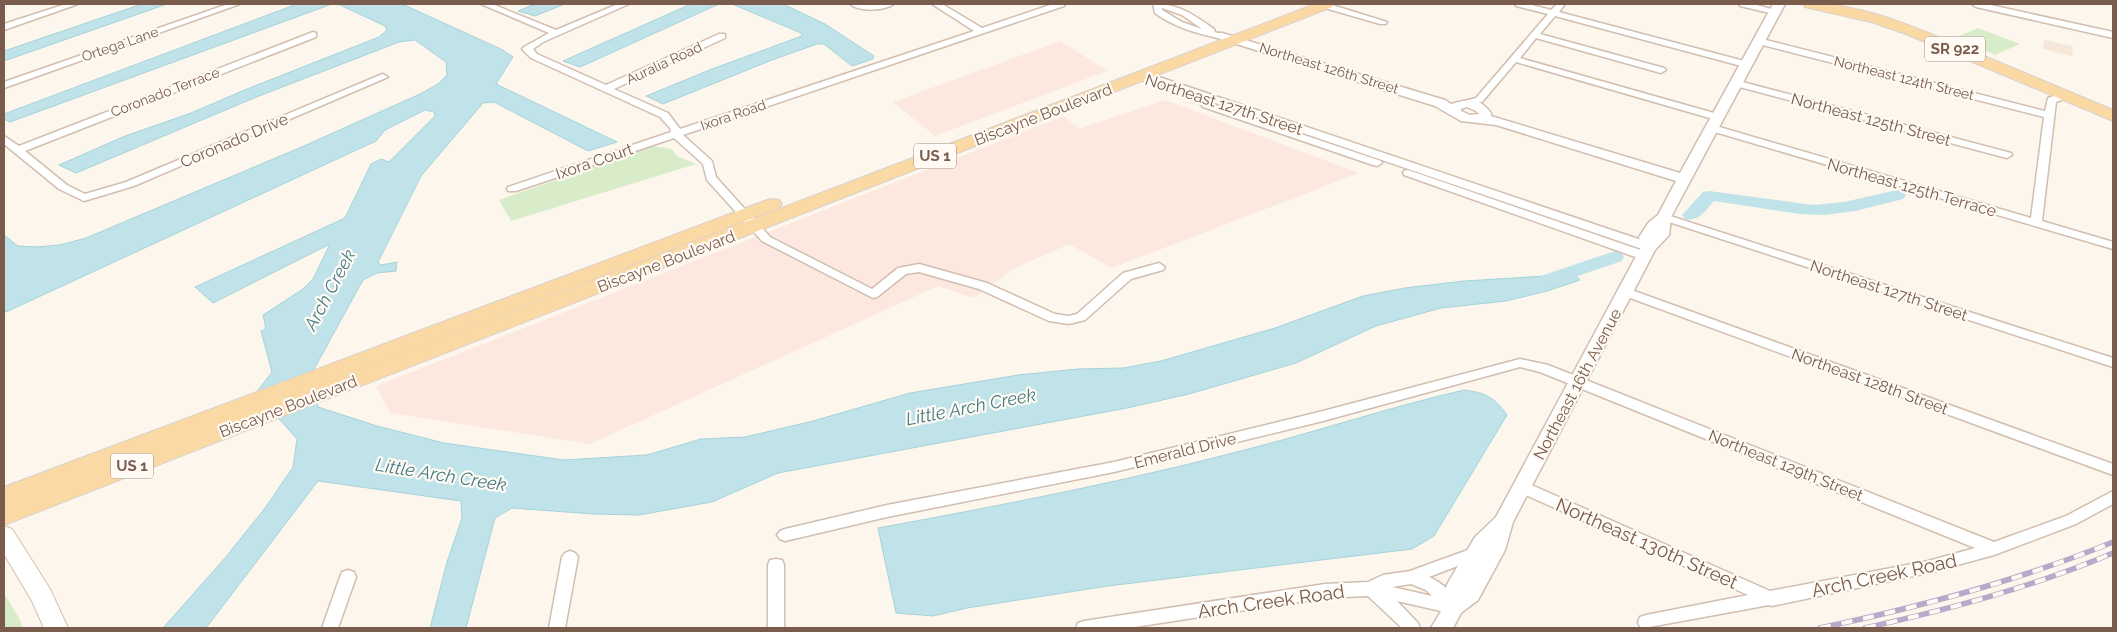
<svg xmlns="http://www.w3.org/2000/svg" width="2117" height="632" font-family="Raleway,sans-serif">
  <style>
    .residential { fill: #f5e8da }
    .commercial { fill: #fde8e0 }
    .green { fill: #d8ecc9 }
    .water { fill: #bfe3e8; stroke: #a5d3da }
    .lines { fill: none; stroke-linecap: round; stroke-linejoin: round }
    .river { fill: #bfe3e8; fill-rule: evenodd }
    .minor-casing { stroke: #d1beb0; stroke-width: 3 }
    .tertiary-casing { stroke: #d1beb0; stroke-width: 3 }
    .secondary-casing { stroke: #d6c0b0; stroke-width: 2 }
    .primary-casing { stroke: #dad1cd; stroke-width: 2 }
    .minor { fill: #fff; fill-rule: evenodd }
    .tertiary { fill: #fff; fill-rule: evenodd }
    .secondary { fill: #fff; fill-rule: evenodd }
    .primary { fill: #fbd9a5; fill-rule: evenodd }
    .rail-casing { stroke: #b9a8c9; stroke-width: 5.5 }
    .rail { stroke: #fffaf3; stroke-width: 4; stroke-dasharray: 11; stroke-linecap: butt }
    .labels { text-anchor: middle; stroke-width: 4.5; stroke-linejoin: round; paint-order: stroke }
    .far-street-label { font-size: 14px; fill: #7a5c4d; stroke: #fffaf3 }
    .shield { fill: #fffaf3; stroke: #a28b7f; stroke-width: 1 }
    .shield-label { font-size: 15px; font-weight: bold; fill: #7a5c4d }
    .street-label { font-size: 16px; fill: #7a5c4d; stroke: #fffaf3 }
    .water-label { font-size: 18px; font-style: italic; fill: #437c86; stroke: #fffaf3 }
    .near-street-label { font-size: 19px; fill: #7a5c4d; stroke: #fffaf3 }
  </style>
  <rect width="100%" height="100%" fill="#fdf6ec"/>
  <path class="residential" d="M2044,40L2073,46L2072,56L2043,49Z"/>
  <path class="commercial" d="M1061,41L1107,71L935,136L893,102Z
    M1165,100L1359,173L1112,268L1069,244L1013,269L974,298L938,286L590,444L390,413L376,386L1064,116L1079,129Z"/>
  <path class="green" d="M1978,28L2020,44L1995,55L1954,38Z
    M652,146L672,149L677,156L696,164L511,221L499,200Z
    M4,593L20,620L23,628H4Z"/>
  <path class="water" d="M142,4H167L4,61V51Z
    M297,4H402L503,50L513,57L496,84L617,142L588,151L494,102L483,103L421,176L378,262L381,265L397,262L396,271L377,273L363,280L313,371L318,407L377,426L444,443L564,460L647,455L701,439L745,437L813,421L910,393L1018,375L1078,369L1123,368L1161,361L1275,328L1363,296L1405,288L1464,281L1546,276L1572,271L1580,280L1547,291L1506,301L1441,308L1376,326L1296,363L1189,394L1127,408L778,473L712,502L639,515L593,514L512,508L495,518L466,628H430L447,562L462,518L461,501L318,481L206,628H163L225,558L265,508L293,467L297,439L256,393L272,372L261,331L266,329L263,315L303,289L313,279L330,244L213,303L195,287L345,218L371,164L381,159L389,162L435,116L434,112L425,110L385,130L376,141L6,312L4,310V235L18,246L36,247L60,245L86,238L304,146L420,94L438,84L447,75L446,62L415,40L399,42L254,98L76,173L59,165L125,136L191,113L247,89L379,37L387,30L385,26L340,5L332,4L10,122L4,119V114Z
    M535,4H565L535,16L518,11Z
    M691,4H719L580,67L563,61Z
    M732,4H783L825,24L874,56L873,59L852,66L824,44H817L772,60L663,104L646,96L712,69L802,36L801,33Z
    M1464,390C1486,393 1494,397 1507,415L1434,536L1412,549L1108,586L967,608L933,616L896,613L878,528C1004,505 1132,480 1256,447C1325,429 1394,406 1464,390Z"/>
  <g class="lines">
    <path class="river" d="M1897,190L1903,191L1906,195L1903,199L1855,211L1824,215L1800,214L1714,201C1705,211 1699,222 1685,219L1682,215L1703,192L1709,191L1813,205L1844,202Z
      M1615,251L1622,253L1624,257L1622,261L1548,286L1541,284L1538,280L1541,276Z"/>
    <defs>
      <path id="minor" d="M66,4H78L4,30V24Z
        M228,4H240L4,88V82Z
        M481,4H492L556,30L618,4H629L543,42L533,49L537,54L606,85L719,34H725V38L614,89L668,113L680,129L974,31L932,4H942L982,28L1053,4H1065L1064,6L683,135L712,161L716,177L770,237L872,289L898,268L919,264L987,283L1055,314L1069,316L1077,314L1123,273L1159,263L1165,267L1163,270L1131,279L1085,320L1069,324L1049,321L979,289L919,272L906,274L877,297L873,298L762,241L707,180L703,164L674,138L516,191H508L507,189L508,187L671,132L670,128L660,117L531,58L522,49L524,47L549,33Z
        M850,4H894C884,11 859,12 850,4Z
        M1153,4C1180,4 1192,14 1214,29L1215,32L1222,35L1218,38C1195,33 1174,27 1155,13ZM1162,8L1182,15L1202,29L1182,22L1162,10Z
        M1317,4H1329L1387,22L1386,24H1380L1318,6Z
        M1515,4H1528L1551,10L1557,4H1565L1559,12L1748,62L1750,64L1745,67L1555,16L1540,34L1664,68L1666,70L1661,73L1536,38L1520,58L1721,115L1722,117L1717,120L1713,119L1516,62L1482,102L1464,105V101L1476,98L1548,14L1516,6Z
        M1739,4H1753L1778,11L1774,14L1740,6Z
        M1972,4H1986L2113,32V38L1976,7Z
        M313,32L316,33V37L25,151L67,185L85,194L126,182L380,75L383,74L388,77L134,186L84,201L59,189L4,144V136L19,146Z
        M1758,38L2045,111L2048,98L2066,92L2069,93V97L2056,102L2042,221L2113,242V249L1708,130V126H1716L2031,218L2044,117L1755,43V39Z
        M1138,74L1162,78L1653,244L1655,247L1653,250H1645L1157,83L1135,79L1133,77Z
        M1735,80L2011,153L2012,155L2007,158L2003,157L1732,85L1730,83Z
        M1206,102L1381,161L1382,163L1377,166L1373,165L1203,107L1201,105Z
        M1408,170L1649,253L1651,256L1649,259H1641L1404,175L1403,173L1404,171Z
        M1664,214L2113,358V367L1660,219L1658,217Z
        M1626,288L2113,464V475L1622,295L1620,292Z
        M1520,359L1548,365L1994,542L2066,516L2113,491V504L2076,524L1994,555L1928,573L1772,606L1769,605L1644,628L1640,627L1638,622L1640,617L1646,615L1748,595L1517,491L1515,487L1517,483L1522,481L1527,483L1770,591L1928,561L1975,548L1540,372L1520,367L1323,421L1114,472L887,517L785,541L780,539L777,535L780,531L785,529L887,505L1114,462L1323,411Z
        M1476,547L1481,549L1484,553L1481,557L1429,577C1441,582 1456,595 1462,607L1460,612L1454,614L1397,601L1418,623L1420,628H1402L1368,596L1325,598L1128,628H1076L1078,623L1084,621L1325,584L1368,582L1383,575L1410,571ZM1411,584L1426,590L1432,596L1392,587Z
        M570,551L575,553L578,557L565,628H549L562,557L565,553Z
        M776,559L782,560L784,565V628H768V565L770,560Z
        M348,570L354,572L356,577L338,628H322L340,577L342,572Z"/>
      <path id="tertiary" d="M1773,4H1785L1671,217L1669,235L1655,250L1513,522L1505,550L1478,600L1461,613L1453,628H1431L1444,606L1446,587L1449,581L1475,537L1496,517L1641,247L1639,237L1649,222L1658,215L1676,181L1496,125L1461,121L1435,106L1214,37L1212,35L1214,33H1222L1445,100L1451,104C1467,99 1480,97 1491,113V116L1680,173ZM1467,107L1476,111L1479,114L1470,115L1461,111V109Z"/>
      <path id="secondary" d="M4,526L12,529L50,589L68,628H44L32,601L4,554Z"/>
      <path id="primary" d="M1315,4H1334L1332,7L4,525V487L767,200L773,199L779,200L782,204L779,208L259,408Z
        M1803,4C1859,0 1926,32 1977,53C2022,72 2068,91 2113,110V121L1906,34L1871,22L1805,7Z"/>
    </defs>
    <use href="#minor" class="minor-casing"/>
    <use href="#tertiary" class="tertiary-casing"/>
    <use href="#secondary" class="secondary-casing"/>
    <use href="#primary" class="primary-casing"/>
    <use href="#minor" class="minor"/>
    <use href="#tertiary" class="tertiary"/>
    <use href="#secondary" class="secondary"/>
    <use href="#primary" class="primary"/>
    <defs>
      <path id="rail" d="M1820,628C1920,607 2018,581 2113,542
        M1865,628C1950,609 2033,587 2113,553"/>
    </defs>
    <use href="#rail" class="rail-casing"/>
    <use href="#rail" class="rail"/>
  </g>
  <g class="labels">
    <g class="far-street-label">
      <text transform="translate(120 44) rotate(-19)" y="5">Ortega Lane</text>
      <text transform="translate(664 63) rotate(-25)" y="5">Auralia Road</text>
      <text transform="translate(1329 68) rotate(17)" y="5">Northeast 126th Street</text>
      <text transform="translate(1904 78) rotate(14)" y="5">Northeast 124th Street</text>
      <text transform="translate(165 92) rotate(-21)" y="5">Coronado Terrace</text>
      <text transform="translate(733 115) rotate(-19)" y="5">Ixora Road</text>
    </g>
    <g class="shield">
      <rect x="1925" y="36.5" width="60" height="25" rx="4"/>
      <rect x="914" y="143.5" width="42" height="25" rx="4"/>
      <rect x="111" y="453.5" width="42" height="25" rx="4"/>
    </g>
    <g class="shield-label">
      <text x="1955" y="54">SR 922</text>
      <text x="935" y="161">US 1</text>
      <text x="132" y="471">US 1</text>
    </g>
    <g class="street-label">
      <text transform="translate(1224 104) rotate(18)" y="6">Northeast 127th Street</text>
      <text transform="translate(1043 114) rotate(-21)" y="6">Biscayne Boulevard</text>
      <text transform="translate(1871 119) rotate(15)" y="6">Northeast 125th Street</text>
      <text transform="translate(234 140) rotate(-23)" y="6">Coronado Drive</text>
      <text transform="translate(594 161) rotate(-19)" y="6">Ixora Court</text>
      <text transform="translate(1912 187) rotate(16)" y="6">Northeast 125th Terrace</text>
      <text transform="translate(666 261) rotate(-21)" y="6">Biscayne Boulevard</text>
      <text transform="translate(1889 290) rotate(18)" y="6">Northeast 127th Street</text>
      <text transform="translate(1870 381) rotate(20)" y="6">Northeast 128th Street</text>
      <text transform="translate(1577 384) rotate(-62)" y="6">Northeast 16th Avenue</text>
      <text transform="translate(288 406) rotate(-21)" y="6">Biscayne Boulevard</text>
      <text transform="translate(1185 450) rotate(-14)" y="6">Emerald Drive</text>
      <text transform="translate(1786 465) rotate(22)" y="6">Northeast 129th Street</text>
    </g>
    <g class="water-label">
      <text transform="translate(330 290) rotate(-62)" y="6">Arch Creek</text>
      <text transform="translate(971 407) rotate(-11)" y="6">Little Arch Creek</text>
      <text transform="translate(441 475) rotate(9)" y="6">Little Arch Creek</text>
    </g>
    <g class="near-street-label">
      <text transform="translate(1647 543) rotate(24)" y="7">Northeast 130th Street</text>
      <text transform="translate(1884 575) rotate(-12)" y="7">Arch Creek Road</text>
      <text transform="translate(1271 601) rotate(-8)" y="7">Arch Creek Road</text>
    </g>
  </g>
  <rect width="2117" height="632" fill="none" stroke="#7a5c4d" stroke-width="10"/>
</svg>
